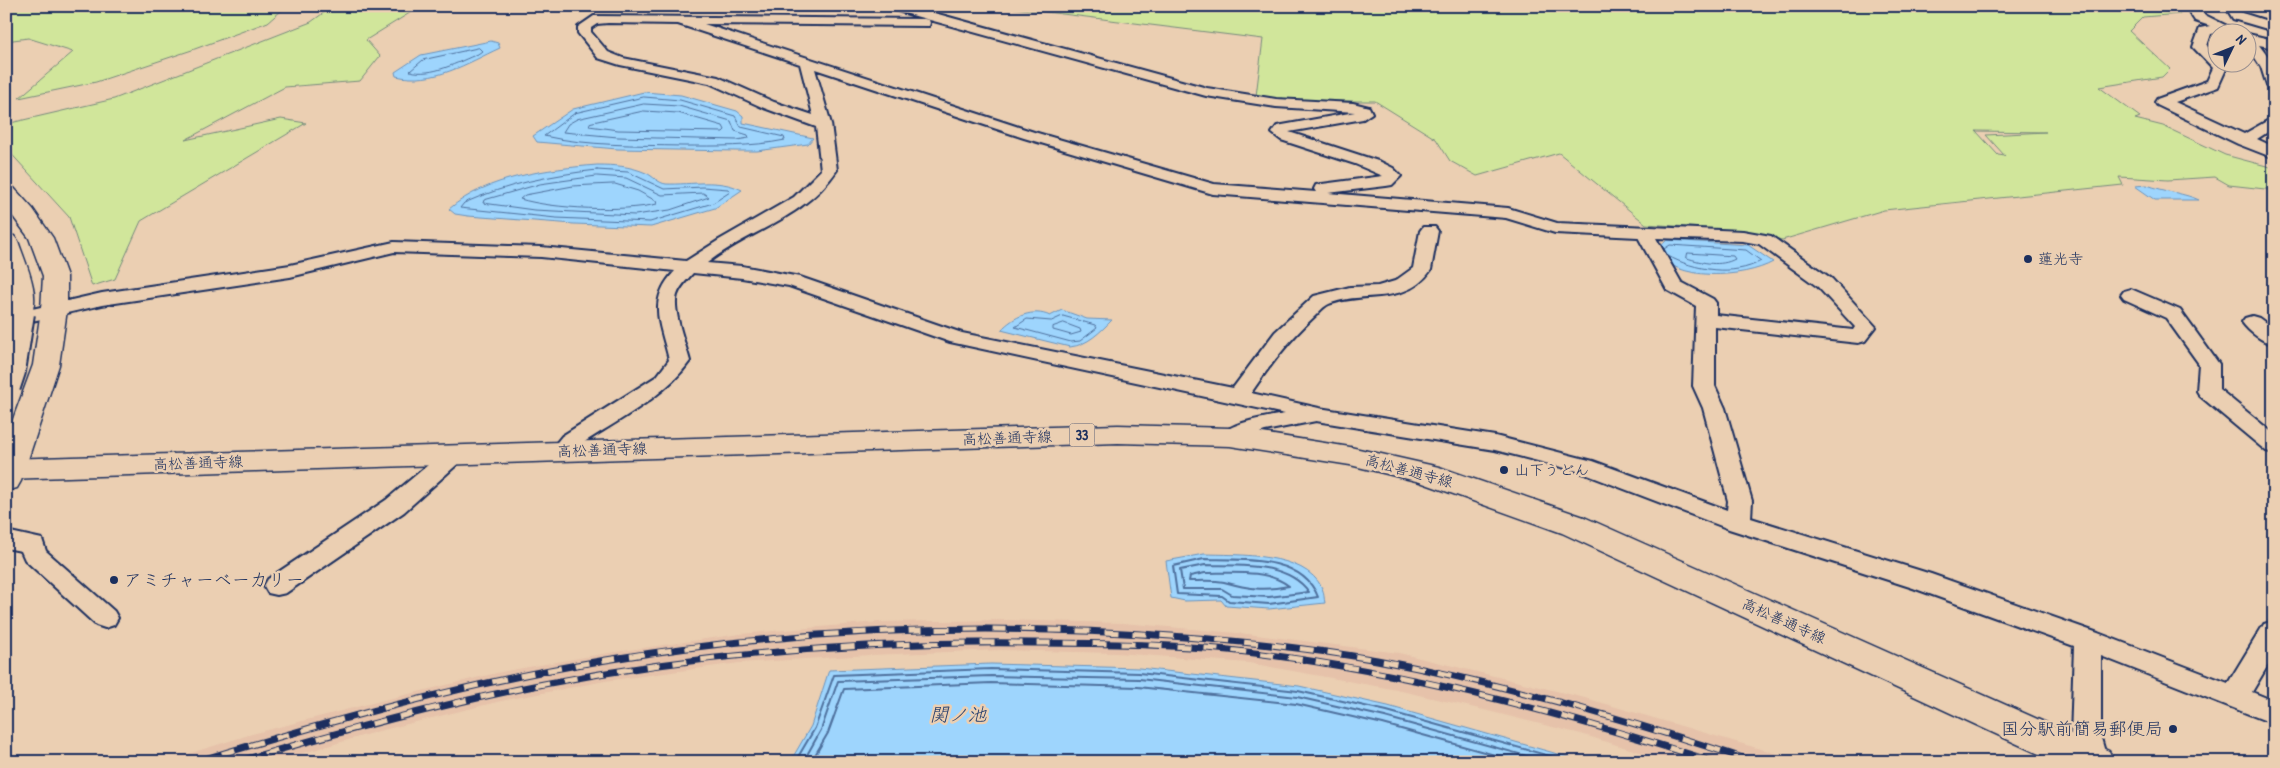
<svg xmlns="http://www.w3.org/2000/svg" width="2280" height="768" font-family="'Patrick Hand','Klee One',sans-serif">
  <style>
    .built { fill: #e6c2aa }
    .green { fill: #d1e69b; stroke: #768a7c; fill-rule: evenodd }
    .water { fill: #9ed5fd; stroke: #6a93bd }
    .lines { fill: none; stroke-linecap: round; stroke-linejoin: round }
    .shore-far1 { stroke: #4f719e; stroke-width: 1 }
    .shore { stroke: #4f719e; stroke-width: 2 }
    .minor-casing { stroke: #1b2f5e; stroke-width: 4 }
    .primary-casing { stroke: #1b2f5e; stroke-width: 3 }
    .trunk-casing { stroke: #1b2f5e; stroke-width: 3 }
    .minor { fill: #ebcfb2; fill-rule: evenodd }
    .primary { fill: #ebcfb2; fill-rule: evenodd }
    .trunk { fill: #ebcfb2; fill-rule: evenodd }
    .rail-casing { stroke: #1b2f5e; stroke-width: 7 }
    .rail { stroke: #ebcfb2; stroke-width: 5; stroke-dasharray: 14; stroke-linecap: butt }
    .trunk-bridge-casing { stroke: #1b2f5e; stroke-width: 32; stroke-linecap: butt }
    .trunk-bridge { stroke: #ebcfb2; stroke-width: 28 }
    .poi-dot { fill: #1b2f5e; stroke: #ebcfb2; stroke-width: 2 }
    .labels { text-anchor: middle; stroke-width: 5; stroke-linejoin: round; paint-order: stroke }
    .shield { fill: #ebcfb2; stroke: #595f77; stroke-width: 1 }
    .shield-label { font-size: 14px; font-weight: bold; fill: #1b2f5e }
    .poi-label { font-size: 15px; fill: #1b2f5e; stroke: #ebcfb2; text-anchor: start }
    .street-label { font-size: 15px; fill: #1b2f5e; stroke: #ebcfb2 }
    .near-poi-label { font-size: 18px; fill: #1b2f5e; stroke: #ebcfb2; text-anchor: start }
    .near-water-label { font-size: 19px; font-style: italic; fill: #28406e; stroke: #ebcfb2 }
  </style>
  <rect width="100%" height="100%" fill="#ebcfb2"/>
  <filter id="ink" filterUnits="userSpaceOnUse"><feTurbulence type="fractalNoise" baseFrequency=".02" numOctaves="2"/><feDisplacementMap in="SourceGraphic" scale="10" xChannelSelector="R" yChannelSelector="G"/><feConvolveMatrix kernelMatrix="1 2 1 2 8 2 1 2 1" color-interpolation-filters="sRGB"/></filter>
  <g filter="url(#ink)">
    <path class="built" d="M1005,620L1123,623L1248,634L1399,653L1585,698L1805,762H1672L1581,734L1484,710L1397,690L1249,663L1116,653L1001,650L870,655L739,663L605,681L501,701L379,731L273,762H162L252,734L384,700L501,672L602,654L740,634L878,622Z"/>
    <path class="green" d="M6,6H287L268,22L192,50L96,82L19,98L73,52L28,38L6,41Z
      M333,6H421L366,40L380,56L360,81L285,87L185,140L281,119L306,123L141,221L115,279L92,286L69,217L6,148V124L114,99L311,22Z
      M998,6L2176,8L2180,14L2143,17L2129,31L2170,69L2162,77L2099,87L2140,117L2135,119L2163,126L2225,155L2274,168V190L2229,185L2215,177L2168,180L2119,177L2123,185L1884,210L1782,240L1746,231L1646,224L1559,153L1477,176L1450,161L1436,139L1375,101H1302L1256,96L1263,39ZM1976,131L2046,132L1986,135L2005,156L1998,155Z"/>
    <path class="water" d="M491,41L498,43L500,48C467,63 434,85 396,76L395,72L421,55Z
      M644,92L681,95L737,111L743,116V123L813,138L808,144L757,151H737L617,149L537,142L533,136L573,109Z
      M597,165C614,165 630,166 646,173C653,176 658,183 666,184C692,185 718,178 742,190L715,208L651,227L574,224L468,216L455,214L449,209C488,176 548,169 597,165Z
      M2147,185C2163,191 2187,194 2199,200H2155L2135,186Z
      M1667,240L1748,245L1773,262C1745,278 1673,283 1656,250Z
      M1062,310L1087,319L1112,320C1100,332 1088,345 1070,347L1001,330C1014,316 1033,308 1050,316Z
      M1204,554C1237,555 1305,552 1322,588C1324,592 1324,599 1325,603L1269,609L1226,606L1221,600L1185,601L1171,598L1166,561Z
      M991,664L1139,668L1299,686L1388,706L1586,762H790L811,726L829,670Z"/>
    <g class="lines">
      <path class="shore-far1" d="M479,48L482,51L478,54C458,62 432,77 410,71L423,60Z
        M644,97L680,100L735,116L741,127L784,137L785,140C751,147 716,146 682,146C636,145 588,146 544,136L575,113Z
        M644,104L679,106L731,121L735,131L748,135L749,138L737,140L618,137L563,132L568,124L577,119Z
        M644,111L678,113L723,126L725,130L723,132L618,130L589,126L590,123Z
        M597,170L628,172L664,189L703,187L728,189L730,192L713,203L650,222L556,218L460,208L464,203C507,184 551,175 597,170Z
        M597,176L626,178L662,195L703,193L709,197L670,210L635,215L534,210L483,203L484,200L540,184Z
        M615,184L638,191L656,201L657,204C624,212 553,209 520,199L525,195L573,186Z
        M1664,249L1670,245L1746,250L1761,261C1734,277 1694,270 1668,256
        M1688,253L1733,256L1735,259C1720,267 1703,263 1687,258Z
        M1063,316L1095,325L1097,328L1080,341L1071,342L1015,327L1027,319L1051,321Z
        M1064,323L1080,329L1081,332L1071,335L1053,330V327Z"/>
      <path class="shore" d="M1204,559C1242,560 1302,555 1318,597L1269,604L1229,601L1222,596L1177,594L1173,566Z
        M1205,565C1239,566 1287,561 1309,592L1269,597L1232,595L1222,589H1183L1180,570Z
        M1205,573C1231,573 1268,569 1289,586C1263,591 1249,589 1224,582C1214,580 1200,581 1189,581L1190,576Z
        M795,762L815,728L834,675L991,669L1139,673L1298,691L1387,711L1571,762
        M803,762L821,730L838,681L991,676L1139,679L1297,697L1385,717L1548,762
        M811,762L828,733L844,689L991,683L1138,687L1296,704L1383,724L1520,762"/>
      <defs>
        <path id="minor" d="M888,6H909L1207,88L1276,99L1353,103L1369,107L1372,113L1363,119L1289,132L1381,162L1393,168L1401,176L1392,185L1386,186L1328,193L1508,208L1557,223L1743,231L1771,236L1832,279L1876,327L1865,341L1858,343L1715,327V386L1725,408L1752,501L1751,518L1931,574L2098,633L2228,683L2264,624L2274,621V655L2252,692L2274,701V724L2101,656V738L2108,762H2078L2071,738L2074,646L1913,588L1729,529L1577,471L1495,450L1316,421L1265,431L1230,444L1222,442L1219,437C1229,422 1268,417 1285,414L950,342L789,286L742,278L693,273C687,280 680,286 677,295C672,310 686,345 690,361C665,397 615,422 578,446C569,456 565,461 552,457L549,452L562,436L657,376L669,360C661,325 646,301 675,271L541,257L394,252L290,277L102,305L6,327V315L102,293L290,265L394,242L541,247L686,261L719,240L794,197L821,170L816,127L764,108L709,83L620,65L598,58L578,33V27L594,16L924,19L929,20L930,23L929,26L704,24L1034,132L1214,184L1316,192L1314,189L1316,185L1322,184L1383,176L1355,164L1281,140L1272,133L1277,126L1355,112L1276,107L1206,96L890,9ZM608,23L678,24L800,64L813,115L774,102L718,77L623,58L608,52L591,32V28L597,24ZM815,69L1024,138L1213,194L1506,218L1555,233L1638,237L1667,290L1696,306L1693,386L1703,408L1728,501L1727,510L1593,461L1495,436L1319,408L1251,393C1272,363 1288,341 1315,316C1319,312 1324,306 1329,304C1363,290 1406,307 1431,270L1438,231L1435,227H1423L1420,231L1413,268L1395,281L1378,286L1350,287L1314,296L1275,332L1233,388L962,333L800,277L742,266L707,263C751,229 804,219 837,170L831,124ZM1656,238L1743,241L1759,244L1818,287L1855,327L1853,330L1716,315V303L1713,299L1681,282Z
          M2185,6H2198L2205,15L2231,28L2230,31L2211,34L2207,46L2218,57V62H2223L2227,67L2218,87L2175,102L2244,134L2274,117V128L2257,139L2274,147V158L2238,144L2157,105L2155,102L2157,99L2207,81L2213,68L2193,47L2200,28L2210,26L2195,21Z
          M2225,6H2237L2242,13L2274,23V31L2233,19Z
          M2248,34L2274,40V48L2259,45L2274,65V90L2267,86L2261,67L2248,47Z
          M2131,289L2180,310L2219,364V389L2274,434V453L2266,451L2200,396L2197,391L2199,364L2166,318L2124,299L2121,295L2124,291Z
          M2252,316L2259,318L2274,329V345C2263,342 2249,332 2242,322L2245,318Z
          M454,448L462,450L465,455L462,460L404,512L286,593L277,595L268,593L264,586L268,579L386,500L446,450Z
          M6,531L42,539L46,551L114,611L118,618L114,625L105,628L96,625L25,560L21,551L6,548Z"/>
        <path id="primary" d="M1118,425L1230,428L1350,447L1439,467L1584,517L2109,751L2114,762H2056L1562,533L1420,482L1350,465L1230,446L1118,443L6,479V459Z"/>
        <path id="trunk" d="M6,187L14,188L33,209L53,238L67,276V310L59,365L21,481L17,488L6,491V438L33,365L41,310L43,276L29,238L6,207Z
          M6,234L14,236L18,241C25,262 43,298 29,318L20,321L11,318C6,311 6,248 6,234Z"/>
      </defs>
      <use href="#minor" class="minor-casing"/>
      <use href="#primary" class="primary-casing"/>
      <use href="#trunk" class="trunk-casing"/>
      <use href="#minor" class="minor"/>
      <use href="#primary" class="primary"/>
      <use href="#trunk" class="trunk"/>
      <defs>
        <path id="rail" d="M195,762C330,721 466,683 606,660C793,629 982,622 1171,636C1240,641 1309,648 1377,660C1506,684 1631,721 1755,762
          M237,762C338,732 440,704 544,684C705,653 869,641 1033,643C1098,643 1164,644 1229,650C1394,668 1556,711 1714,762"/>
      </defs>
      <use href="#rail" class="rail-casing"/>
      <use href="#rail" class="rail"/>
      <defs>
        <path id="trunk-bridge" d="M6,386L11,371L20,313"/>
      </defs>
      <use href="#trunk-bridge" class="trunk-bridge-casing"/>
      <use href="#trunk-bridge" class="trunk-bridge"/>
    </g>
  </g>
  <g class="poi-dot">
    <circle cx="2028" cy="259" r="5"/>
    <circle cx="1504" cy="470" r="5"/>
    <circle cx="114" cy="580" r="5"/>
    <circle cx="2173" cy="729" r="5"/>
  </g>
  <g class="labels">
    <rect class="shield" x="1069.5" y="423.5" width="25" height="23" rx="4"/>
    <g class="shield-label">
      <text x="1082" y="440">33</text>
    </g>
    <g class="poi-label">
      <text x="2038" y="264">蓮光寺</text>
      <text x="1514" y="475">山下うどん</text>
    </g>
    <g class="street-label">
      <text transform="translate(1007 438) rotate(-2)" y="5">高松善通寺線</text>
      <text transform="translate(602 450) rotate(-2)" y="5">高松善通寺線</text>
      <text transform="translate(198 463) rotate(-2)" y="5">高松善通寺線</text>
      <text transform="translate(1409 471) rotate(15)" y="5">高松善通寺線</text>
      <text transform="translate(1784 621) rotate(24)" y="5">高松善通寺線</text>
    </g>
    <g class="near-poi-label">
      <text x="124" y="586">アミチャーベーカリー</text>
      <text x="2163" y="735" text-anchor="end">国分駅前簡易郵便局</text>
    </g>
    <g class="near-water-label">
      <text x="958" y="721">関ノ池</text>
    </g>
  </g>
  <rect width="2280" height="768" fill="none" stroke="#ebcfb2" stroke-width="25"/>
  <rect x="12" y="12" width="2255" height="743" fill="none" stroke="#1b2f5e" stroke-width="2" filter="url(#ink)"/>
  <g transform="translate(2232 48) rotate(47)"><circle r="24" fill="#ebcfb2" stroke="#988f90"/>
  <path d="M0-4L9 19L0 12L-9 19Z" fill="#1b2f5e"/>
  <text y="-8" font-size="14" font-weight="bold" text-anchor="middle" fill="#1b2f5e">N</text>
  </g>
</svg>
